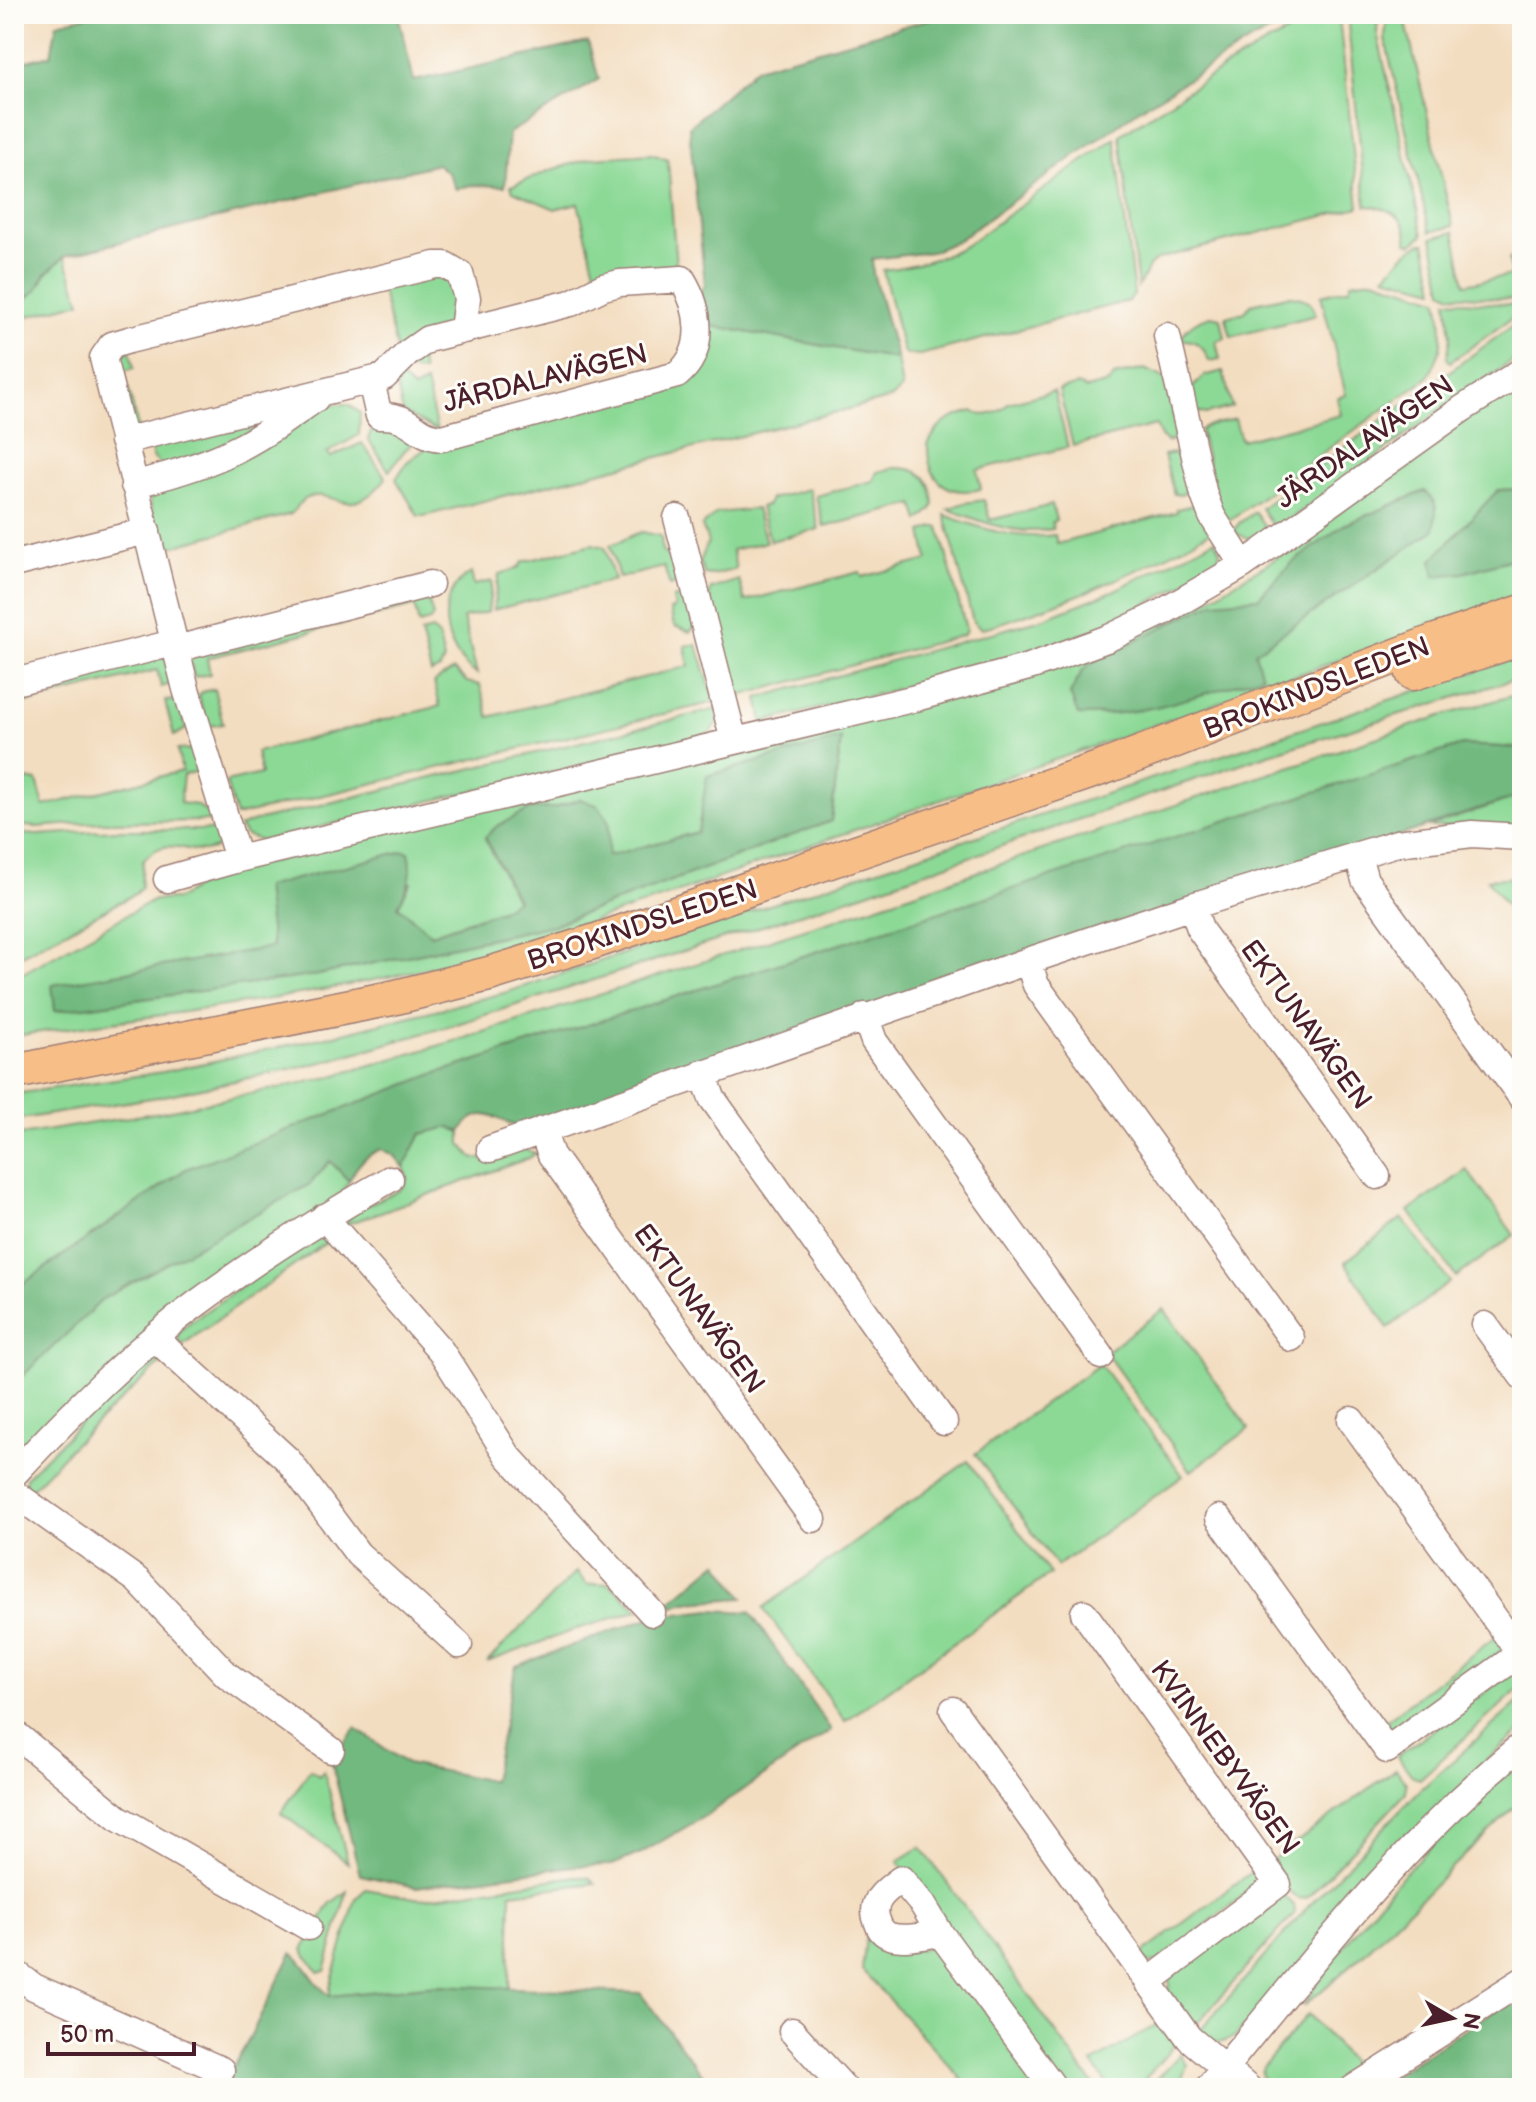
<svg xmlns="http://www.w3.org/2000/svg" width="1536" height="2102" font-family="'Balsamiq Sans',sans-serif">
  <style>
    .green { fill: #8cd996; stroke: #6b7c60; stroke-width: 2; fill-rule: evenodd }
    .forest { fill: #71b97f; stroke: #5e6c55; stroke-width: 2 }
    .lines { fill: none; stroke-linecap: round; stroke-linejoin: round }
    .minor-casing { stroke: #9e7e76; stroke-width: 29 }
    .major-casing { stroke: #9e7e76; stroke-width: 37 }
    .minor { stroke: #fff; stroke-width: 26 }
    .major { stroke: #f7be88; stroke-width: 34 }
    .labels { text-anchor: middle; stroke-width: 6; stroke-linejoin: round; paint-order: stroke }
    .street-label { font-size: 28px; fill: #4a1f2b; stroke: #fdfcf7 }
  </style>
  <rect width="100%" height="100%" fill="#fdfcf7"/>
  <filter id="ink" filterUnits="userSpaceOnUse"><feTurbulence type="fractalNoise" baseFrequency=".0125" numOctaves="2"/><feDisplacementMap in="SourceGraphic" scale="16" xChannelSelector="R" yChannelSelector="G"/><feConvolveMatrix kernelMatrix="1 2 1 2 8 2 1 2 1" color-interpolation-filters="sRGB"/></filter>
  <filter id="wash" filterUnits="userSpaceOnUse"><feTurbulence type="fractalNoise" baseFrequency=".006" numOctaves="4" result="noise"/><feDisplacementMap in="SourceGraphic" scale="32" xChannelSelector="R" yChannelSelector="G"/><feGaussianBlur stdDeviation="1.8" result="paint"/><feColorMatrix in="noise" values="0 0 0 0 0 0 0 0 0 0 0 0 0 0 0 0 0 1.4 0 .05"/><feComposite in="paint" operator="in"/></filter>
  <g filter="url(#wash)">
    <rect width="100%" height="100%" fill="#f3ddc0"/>
    <path class="green" d="M1328,14H1337L1339,17L1359,207L1158,259L1150,265L1138,287L1120,135C1188,91 1254,44 1328,14Z
      M1347,14H1378L1377,33L1423,235L1412,244L1407,243C1409,217 1389,207 1366,206Z
      M1387,14H1404L1453,226L1430,232L1385,39Z
      M1115,138L1134,295L1128,301L920,355L906,354L903,351L883,270C913,266 938,260 965,246Z
      M652,154L668,160L676,266L598,283L578,203L555,209L513,191L511,186L551,170L592,158Z
      M1454,232L1465,284L1511,275L1509,258H1515L1522,278V300L1452,295L1443,290L1432,238Z
      M1421,243H1425L1435,289L1385,276L1406,253Z
      M64,256L81,302L14,320V307L36,291L46,274Z
      M449,271L458,322L398,356L380,283Z
      M1373,279L1438,299C1444,330 1445,351 1427,378L1228,521L1220,512L1200,431L1204,427L1235,419L1241,440L1341,415L1337,398L1346,395L1321,295L1350,288L1351,282Z
      M1287,296C1301,296 1313,301 1316,315L1231,337L1226,317L1245,312L1251,304Z
      M1447,300L1515,305L1522,306V311L1450,362L1447,358L1451,337Z
      M1211,316L1221,318L1225,338L1216,341L1220,359L1209,361C1205,348 1197,339 1181,340C1185,326 1198,320 1211,316Z
      M1522,319V355L1463,394L1275,530L1261,508Z
      M706,325L897,359L902,388L892,398L424,516H418L396,479L407,462L425,449L673,381Z
      M129,346L134,368L124,371L139,432H132L113,354Z
      M419,353L423,372L404,369L402,379L413,389L426,383L437,431L403,413L394,375Z
      M1144,369L1165,378L1178,434L1168,442C1159,438 1160,433 1156,425L1073,446L1059,390L1078,385L1086,389L1109,383L1114,376Z
      M1223,371L1232,407L1206,414L1197,412L1192,388L1204,376Z
      M1522,381V489L1498,490L1435,575L1463,573L1522,556V595L1519,597C1293,676 1067,757 840,835C702,883 563,937 419,970C286,1001 149,1016 14,1036V978L143,906L155,900L177,899L213,877L1172,621L1283,554L1459,423ZM1425,491L1433,531L1255,652L1070,694L1083,670L1098,659L1214,603L1258,598L1292,563L1344,525ZM841,739L831,821L553,925L318,975L55,1010L53,985L272,947L266,887L411,883L398,906L431,934L501,910L517,901L485,838L530,809L554,808L580,799L609,822L607,857L698,832L707,776Z
      M1054,391L1068,447L977,470L981,489C947,497 927,480 928,445C937,423 951,417 973,411C982,419 1002,413 1008,403Z
      M302,399L233,443L164,466C153,461 150,454 151,442Z
      M328,404H348L360,413L359,435L327,453L331,457L362,443L386,478C348,527 332,484 305,499C300,502 295,510 291,514L159,550L149,495L152,490L279,432Z
      M374,424L420,437L405,450L389,471L368,439Z
      M1174,453L1182,454L1192,489L1181,495L1174,494L1164,455Z
      M893,468C919,467 931,476 934,503L932,509L919,521L914,504L824,527L816,496L873,481L877,472Z
      M809,489L819,529L770,541L760,507L767,505L770,499Z
      M984,500L990,520L1052,505L1056,520L1052,522L1053,529C1015,536 983,522 948,509L964,503Z
      M1193,505L1197,506L1210,532C1135,575 1062,604 981,629L973,622L945,515C982,529 1015,540 1055,535L1057,544L1177,512V509Z
      M756,509L766,542L732,550L736,569L713,575L704,574L700,562L708,542L702,526L717,513Z
      M1255,512L1270,534C1256,540 1246,541 1234,531L1239,523Z
      M933,527H939L966,629L964,635L732,698L709,594L711,589L739,580L745,601L860,572L862,577L928,560L922,532Z
      M642,532L661,536L662,551L681,568V581L670,586L664,567L619,578L610,545C623,542 629,535 642,532Z
      M1215,540L1220,551L1216,567L1107,625L1000,664L763,722L758,698L1042,619L1113,591Z
      M592,544L605,547L614,580L493,610L499,574L517,569L523,562Z
      M471,573L474,585L492,581L488,612L463,618L477,674C442,653 432,595 471,573Z
      M427,596L433,616L430,621L419,624L414,606L207,658L210,674L194,677L188,654Z
      M679,596L686,599L695,627L690,632L674,626L670,610L675,608L673,598Z
      M432,630L438,635L444,660L440,669L431,673L421,633Z
      M691,645H697L715,702L236,816L226,782L261,774L256,752L440,706L434,682L454,670L467,682L480,685L489,717L689,666L685,646Z
      M167,654L171,684L161,687L157,670L18,705L22,719L17,720L14,689Z
      M1522,656V677L1269,754L862,894L460,1023L323,1062L164,1096L14,1120V1094L163,1072L331,1036L504,993Z
      M214,689L223,724L209,726L198,696L202,692Z
      M1522,693V748L1462,745L186,1169L14,1290V1136L167,1111L326,1078L465,1038L867,909L1441,716Z
      M174,700L180,703L186,729L174,736L165,701Z
      M717,709L718,723L708,734L620,753L604,760L261,841L245,835L239,827L255,821Z
      M14,745L25,779L37,781L44,806L182,771L177,750L194,749L202,770L183,775L180,803L197,805L218,821L100,822L36,827L14,825Z
      M1522,795V828L1428,827Z
      M116,830H212L219,832L220,845C195,864 170,828 143,861L141,888L135,894L14,959V833L37,835Z
      M1522,877V927L1487,879Z
      M449,1127L461,1132V1144L473,1158L490,1160L520,1148L536,1153L529,1158L345,1225L354,1211L400,1190C408,1182 408,1177 404,1167L421,1134Z
      M330,1161L349,1181L342,1193L14,1458V1384L104,1298L310,1184Z
      M1467,1170L1514,1235L1456,1277L1409,1211Z
      M1402,1218L1450,1282L1388,1328L1345,1262Z
      M313,1237L330,1240L178,1348L179,1333L186,1325Z
      M1164,1309L1249,1429L1191,1471L1105,1352Z
      M151,1358L164,1360L75,1443L28,1493L25,1488L26,1477L144,1360Z
      M1100,1364L1183,1476L1057,1566L975,1454Z
      M968,1461L1050,1574L845,1721L763,1608Z
      M576,1572L587,1585L608,1583L639,1610L577,1629L487,1662Z
      M1498,1635L1501,1647L1500,1654L1392,1731L1379,1726Z
      M1512,1673L1522,1675V1686L1420,1779L1413,1777L1397,1756Z
      M1522,1699V1730L1484,1762L1238,2034C1223,2046 1212,2044 1197,2034L1305,1910L1418,1792Z
      M1522,1761V1800L1359,1958L1303,2007C1359,1913 1439,1833 1522,1761Z
      M1396,1769L1406,1783V1793L1307,1898L1299,1899L1285,1888L1272,1860Z
      M310,1770L319,1776L324,1771L348,1863L281,1813Z
      M921,1847L1096,2088H1064L898,1861Z
      M1258,1867L1261,1882L1156,1963H1149L1139,1956Z
      M577,1876L589,1878L595,1883L511,1893L509,1989L437,1985L330,1996V1988L356,1898L366,1889L420,1899Z
      M347,1891L325,1971L318,1972L303,1950L330,1904Z
      M1282,1894L1294,1905L1295,1913L1193,2028L1168,1992L1170,1977Z
      M866,1938C888,1959 910,1953 937,1945L1043,2088H970L862,1970Z
      M1308,2014L1360,2072L1341,2088H1269C1262,2080 1259,2076 1263,2067Z
      M1166,2019L1179,2040L1137,2088H1110L1092,2063Z
      M1180,2054L1187,2065L1183,2076L1174,2088H1149Z"/>
    <path class="forest" d="M95,14H398L414,81L588,42L599,79L509,133L505,186L471,185L456,189L449,174L437,164L65,256L46,274L36,291L14,307V64L51,55L57,23Z
      M947,14H1305L1254,39L1138,110L957,241L931,252L872,259L873,273L897,359L706,325L698,295L705,285L689,127L756,68Z
      M1522,489V556L1463,573L1435,576L1432,560L1498,490Z
      M1425,491C1440,504 1436,512 1434,530L1255,652L1262,676C1200,695 1142,717 1078,715L1070,694L1083,670L1097,659L1214,602L1258,598L1292,563L1344,525Z
      M841,738L831,821L553,925L318,975L55,1011L52,985L272,947L265,887L403,851L409,852C414,874 409,886 398,906L431,934L501,910L517,900L485,837L497,826L530,809L554,808L580,799L599,806L609,822L608,856L698,832L707,776Z
      M1462,745L1522,748V795L518,1127C494,1118 478,1103 461,1132L449,1127L421,1134L404,1167L395,1156L382,1149C365,1155 357,1165 349,1181L330,1161L310,1184L104,1298L14,1384V1290L186,1169L431,1075Z
      M718,1562L744,1598L686,1602L660,1610Z
      M711,1610L750,1612L831,1730L705,1816L641,1853L612,1865L574,1866L416,1887L360,1875L331,1760L356,1728L407,1764L492,1781L516,1666L651,1617Z
      M292,1953C308,1965 313,1984 330,1996L437,1985L640,1993L713,2088H219L245,2047Z
      M1522,1993V2088H1373Z"/>
  </g>
  <g filter="url(#ink)">
    <g class="lines">
      <defs>
        <path id="minor" d="M1167,336L1204,495L1212,516L1243,565
          M123,441L384,377L408,353L428,339L571,303L603,287L620,283L682,279C700,308 707,351 677,375L442,438C413,436 413,414 379,416L371,381
          M134,485C168,475 203,466 235,450C263,436 289,418 315,399
          M677,518L734,741
          M14,564L147,531
          M176,649L430,584
          M14,682L174,643
          M1358,856L1365,880L1522,1098
          M238,859L186,689L103,358L112,345L129,340L435,265H445L460,274L467,298L463,330
          M167,879L238,859L912,699L1032,666L1109,638L1161,613L1243,565L1462,409L1522,371
          M1192,906L1201,931L1377,1176
          M1028,961L1036,985L1291,1338
          M865,1016L874,1041L1101,1356
          M703,1073L712,1098L944,1422
          M542,1130L551,1155L813,1519
          M490,1149L1028,961L1192,906L1397,843L1472,834L1522,837
          M324,1217L441,1351L508,1456L652,1613
          M1485,1325L1522,1376
          M155,1338L288,1460L358,1554L459,1645
          M1351,1420L1522,1656
          M14,1474C70,1414 130,1353 196,1304C258,1258 324,1217 390,1179
          M14,1493L137,1580L227,1675L331,1750
          M1219,1518L1387,1750L1522,1652
          M1084,1613L1278,1884L1148,1982
          M953,1710L1189,2038L1248,2088
          M14,1733L118,1818L308,1927
          M940,1933C926,1935 905,1941 890,1936C884,1934 880,1930 878,1923C868,1902 886,1890 901,1879L923,1905L940,1933L1054,2088
          M14,1972L34,1987L221,2070
          M792,2031L844,2088
          M1208,2088C1306,1969 1402,1843 1522,1745
          M1354,2088L1522,1981"/>
        <path id="major" d="M1413,673L1522,638
          M14,1072L392,998L489,974L596,941L1110,765L1436,641L1522,612"/>
      </defs>
      <use href="#minor" class="minor-casing"/>
      <use href="#major" class="major-casing"/>
      <use href="#minor" class="minor"/>
      <use href="#major" class="major"/>
    </g>
  </g>
  <g class="labels">
    <g class="street-label">
      <text transform="translate(545 377) rotate(-14)" y="10">JÄRDALAVÄGEN</text>
      <text transform="translate(1364 441) rotate(-35)" y="10">JÄRDALAVÄGEN</text>
      <text transform="translate(1316 687) rotate(-21)" y="10">BROKINDSLEDEN</text>
      <text transform="translate(642 924) rotate(-18)" y="10">BROKINDSLEDEN</text>
      <text transform="translate(1307 1024) rotate(54)" y="10">EKTUNAVÄGEN</text>
      <text transform="translate(700 1308) rotate(54)" y="10">EKTUNAVÄGEN</text>
      <text transform="translate(1226 1757) rotate(54)" y="10">KVINNEBYVÄGEN</text>
    </g>
  </g>
  <rect width="1536" height="2102" fill="none" stroke="#fdfcf7" stroke-width="48"/>
  <g transform="translate(1452 2018) rotate(99)" stroke="#fdfcf7" stroke-width="6" paint-order="stroke">
  <path d="M0-6L14 30L0 20L-14 30Z" fill="#4a1f2b"/>
  <text y="-12" font-size="22" font-weight="bold" text-anchor="middle" fill="#4a1f2b">N</text>
  </g>
  <path d="M48 2042v12h146v-12" fill="none" stroke="#4a1f2b" stroke-width="4"/>
  <text x="60" y="2042" font-size="24" fill="#4a1f2b" stroke="#fdfcf7" stroke-width="6" paint-order="stroke">50 m</text>
</svg>
